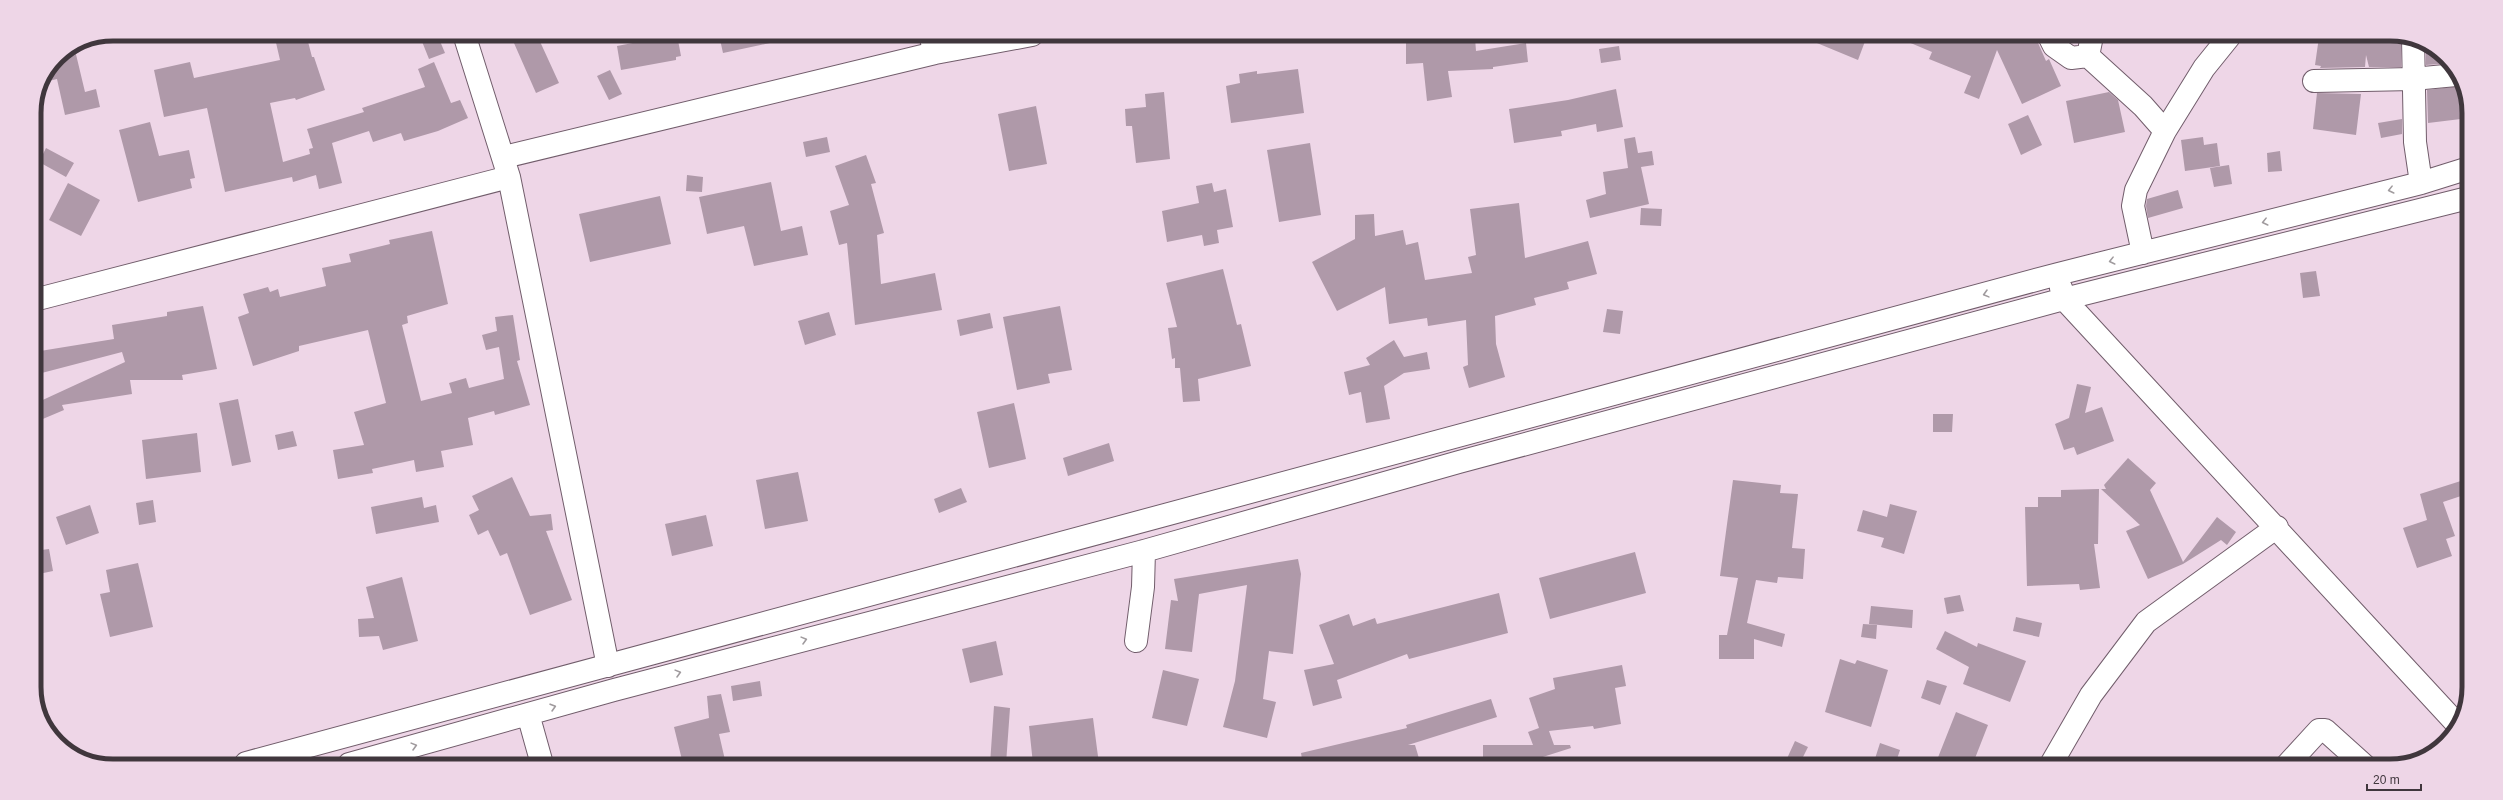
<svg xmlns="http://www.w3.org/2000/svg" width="2503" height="800" font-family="Helvetica,sans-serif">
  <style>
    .building { fill: #af99a9 }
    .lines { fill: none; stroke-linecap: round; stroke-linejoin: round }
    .minor-casing { stroke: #715d6b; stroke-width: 24 }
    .minor { stroke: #fff; stroke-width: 22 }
    .oneway { stroke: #a09b9e }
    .rim { fill: none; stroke: #40373d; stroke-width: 5 }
  </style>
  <rect width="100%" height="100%" fill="#eed6e7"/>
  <path class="building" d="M274,34H306L312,57H314L325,90L296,100L295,98L270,103L283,162L310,154L309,149L313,148L307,129L364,112L362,108L425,87L418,69L434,62L451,103L460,100L468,118L438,131L404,141L401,133L373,142L369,131L332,143L342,183L319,189L316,175L293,182L292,177L225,192L207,108L164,117L154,70L190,62L194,78L280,60Z
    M419,34H437L445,53L429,59Z
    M510,34L537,35L559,83L536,93Z
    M642,35H677L681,56L676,57V60L621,70L617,46L643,41Z
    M719,35H779V41L723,53Z
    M1800,36H1867L1858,60Z
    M1894,36H2035L2046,61L2049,59L2061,86L2022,104L1997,50L1979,99L1964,93L1971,76L1929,59L1932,52Z
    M2319,37H2401V67H2369L2366,55L2365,67L2320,68L2321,66L2315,65Z
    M1475,38L1476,51L1526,43L1528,62L1493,67V69L1448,71L1452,97L1427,101L1423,63L1406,64V40Z
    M74,46L85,92L96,89L100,107L65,115L57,79L40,83L57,57Z
    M1619,46L1621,60L1601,63L1599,49Z
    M2426,47L2450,63L2426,65Z
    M1298,69L1304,113L1231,123L1226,86L1240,83L1239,74L1257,71V74Z
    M610,70L622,94L609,100L597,76Z
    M2461,86L2469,107V118L2428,123L2427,90Z
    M1616,89L1623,127L1597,132L1596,124L1561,131L1562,136L1514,143L1509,109L1568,100Z
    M1164,92L1170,159L1136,163L1132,126H1126L1125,109L1146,107L1145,94Z
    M2109,92L2118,100L2125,132L2074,143L2066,101Z
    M2317,93L2361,94L2356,135L2313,129Z
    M1036,106L1047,164L1009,171L998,114Z
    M2028,115L2042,145L2021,155L2008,124Z
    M2402,119V134L2381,138L2378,123Z
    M150,122L159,156L189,150L195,178L190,179L192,188L138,202L119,130Z
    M827,137L830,152L806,157L803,142Z
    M1635,137L1638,153L1652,151L1654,165L1641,167L1649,204L1590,218L1586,200L1606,194L1603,172L1628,168L1624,139Z
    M2203,137L2204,145L2217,143L2220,166L2185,171L2181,140Z
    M1310,143L1321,215L1279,222L1267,150Z
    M46,148L74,163L66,177L39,162Z
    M2280,151L2282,171L2268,172L2267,153Z
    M866,155L876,183L871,184L884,233L877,235L881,284L935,273L942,310L855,325L847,243L839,245L830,211L849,205L835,166Z
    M2229,165L2232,184L2214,187L2210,168Z
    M687,175L703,177L702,192L686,191Z
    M771,182L781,231L802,226L808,255L754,266L744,226L707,234L699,197Z
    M68,183L100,200L81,236L49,220Z
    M1212,183L1214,192L1226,189L1233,227L1217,230L1219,243L1204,246L1202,235L1167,242L1162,211L1199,203L1196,186Z
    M2178,190L2183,208L2148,218L2146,206L2147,199Z
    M660,196L671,244L590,262L579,214Z
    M1519,203L1525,258L1588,241L1597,274L1567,282L1569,289L1534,298L1536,305L1495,316L1496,344L1505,377L1469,388L1463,367L1468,365L1466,320L1428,326L1427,318L1389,324L1385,287L1337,311L1312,262L1355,239V215L1374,214L1375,236L1403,230L1406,245L1418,242L1425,280L1472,273L1468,257L1476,255L1470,209Z
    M1641,208L1662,209L1661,226L1640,225Z
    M432,231L448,304L407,316L408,323L402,325L421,401L452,393L449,383L466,378L469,388L504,379L499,347L486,350L482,335L497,331L495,317L513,315L520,360L517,361L530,405L495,415L494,411L468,418L473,445L441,451L444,467L416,472L414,460L372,469L373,473L338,479L333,450L364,445L354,412L386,403L368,330L299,346V351L253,366L238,317L249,313L243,294L268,287L270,292L278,289L280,297L326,286L322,268L351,262L349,254L390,244L389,240Z
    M1223,269L1237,325L1241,324L1251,366L1198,379L1200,401L1183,402L1180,368H1175V358L1172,359L1168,328L1177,327L1166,283Z
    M2316,271L2320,296L2303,298L2300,273Z
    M203,306L217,369L182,375L183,380H130L132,394L62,405L64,410L38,421L34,412V404L125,362L122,352L34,375V352L114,339L112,325L167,316V312Z
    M1060,306L1072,370L1048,374L1050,383L1017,390L1003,317Z
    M1607,309L1623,311L1620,334L1603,332Z
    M829,312L836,335L805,345L798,321Z
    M990,313L993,328L960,336L957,320Z
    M1394,340L1404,357L1427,352L1430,369L1404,373L1384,386L1390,419L1366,423L1361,392L1349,395L1344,372L1370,365L1366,358Z
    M2077,384L2091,387L2085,413L2102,407L2114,441L2077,455L2074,447L2064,450L2055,424L2069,418Z
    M238,399L251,462L232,466L219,403Z
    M1014,403L1026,459L989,468L977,412Z
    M1933,414H1953L1952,432H1933Z
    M293,431L297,446L278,450L275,435Z
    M197,433L201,472L146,479L142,440Z
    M1109,443L1114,461L1068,476L1063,458Z
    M2128,458L2156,483L2150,490L2183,562L2217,517L2236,532L2227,545L2221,540L2183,564L2148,579L2126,531L2140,525L2101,489H2106L2104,485Z
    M798,472L808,521L765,529L756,480Z
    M512,477L530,516L551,514L553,530L546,531L572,600L530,615L507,553L500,556L488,530L478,535L469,515L479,510L472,496Z
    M2467,479V494L2443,502L2455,536L2446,539L2452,556L2417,568L2403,528L2427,520L2420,494Z
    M1733,480L1781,485L1780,493L1798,494L1792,548L1805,549L1803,579L1778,577L1777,583L1756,580L1747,623L1785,634L1782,647L1754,639V659H1719V635H1727L1738,578L1720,576Z
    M961,488L967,502L939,513L934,499Z
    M2099,489L2098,544H2094L2100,588L2080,590L2079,584L2027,586L2025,507H2038V497H2061V490Z
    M422,497L424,508L436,505L439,522L376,534L371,507Z
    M153,500L156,522L139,525L136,503Z
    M1890,504L1917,511L1904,554L1881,547L1884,538L1857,531L1863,510L1887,517Z
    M90,505L99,533L66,545L56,517Z
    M706,515L713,546L672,556L665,524Z
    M49,549L53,571L34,575V551Z
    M1635,552L1646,593L1550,619L1539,578Z
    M1298,559L1301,574L1293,654L1269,651L1263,699L1276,702L1267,738L1223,727L1235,681L1247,585L1199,594L1192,652L1165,649L1171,600L1178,601L1174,579Z
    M138,563L153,627L110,637L100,594L110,592L106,570Z
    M402,577L418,641L383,650L379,636L359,637L358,619L374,618L366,587Z
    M1499,593L1508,633L1409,659L1407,654L1337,680L1342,698L1313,706L1304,670L1334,664L1319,625L1349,614L1353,626L1375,618L1377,624Z
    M1960,595L1964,611L1947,614L1944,598Z
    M1871,606L1913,610L1912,628L1869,624Z
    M2016,617L2042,623L2039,637L2013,631Z
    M1863,624L1877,625L1876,639L1861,637Z
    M1945,631L1977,647L1978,643L2026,661L2010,702L1963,684L1969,667L1936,649Z
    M996,641L1003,675L970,683L962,649Z
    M1840,659L1855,664L1857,660L1888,670L1871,727L1825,712Z
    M1622,665L1626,686L1615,688L1621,724L1594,729L1593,726L1549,731L1554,745H1570L1571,748L1518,765H1483V745H1533L1528,732L1539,728L1529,698L1555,689L1553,678Z
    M1163,670L1199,679L1187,726L1152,718Z
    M1927,680L1947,686L1940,705L1921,698Z
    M760,681L762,696L733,701L731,686Z
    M721,694L730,732L719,734L725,760L707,764H683L674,727L709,718L707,696Z
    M1491,699L1497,717L1408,745H1415L1421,765H1353L1352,759L1328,765H1303L1301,753L1407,728L1406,725Z
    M994,706L1010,708L1006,764H990Z
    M1956,712L1988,725L1972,766L1935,765Z
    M1093,718L1099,764H1033L1029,726Z
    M1795,741L1808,747L1799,765H1784Z
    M1880,743L1900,750L1895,765H1873Z"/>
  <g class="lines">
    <defs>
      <path id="minor" d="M464,34L509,177L608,666
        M930,35L935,53
        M2049,36L2054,46L2071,58L2088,56L2143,106L2165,131
        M2413,38L2415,142L2421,183
        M2088,56L2092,36
        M2314,81L2413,79L2456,75
        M504,157L935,53L1032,35
        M2143,253L2133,206L2136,190L2165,131L2204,68L2229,37
        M2061,288L2064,299L2456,723
        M34,300L509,177
        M1136,641L1143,587L1144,551
        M528,714L542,764
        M246,763L2058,274L2421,183L2469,168
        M349,764L614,690L1144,551L1459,462L2064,299L2468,198
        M2050,766L2091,695L2146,622L2277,527
        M2286,766L2319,730H2325L2365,766"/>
    </defs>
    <use href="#minor" class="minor-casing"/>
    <use href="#minor" class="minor"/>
  </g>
  <defs><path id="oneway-chevron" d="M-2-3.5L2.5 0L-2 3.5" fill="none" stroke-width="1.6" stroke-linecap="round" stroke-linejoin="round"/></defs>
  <g class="oneway">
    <use href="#oneway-chevron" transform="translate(2391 190) rotate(166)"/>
    <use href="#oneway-chevron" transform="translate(2265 222) rotate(166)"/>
    <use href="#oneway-chevron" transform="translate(2112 261) rotate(166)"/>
    <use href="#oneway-chevron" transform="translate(1986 294) rotate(165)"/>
    <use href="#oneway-chevron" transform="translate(804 640) rotate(-15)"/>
    <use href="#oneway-chevron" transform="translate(678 673) rotate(-15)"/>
    <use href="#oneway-chevron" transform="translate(553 707) rotate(-16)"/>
    <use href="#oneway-chevron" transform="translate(414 746) rotate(-15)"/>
  </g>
  <path d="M0 0H2503V800H0ZM113 41H2390A72 72 0 0 1 2462 113V687A72 72 0 0 1 2390 759H113A72 72 0 0 1 41 687V113A72 72 0 0 1 113 41Z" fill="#eed6e7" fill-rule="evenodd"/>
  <path class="rim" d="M113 41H2390A72 72 0 0 1 2462 113V687A72 72 0 0 1 2390 759H113A72 72 0 0 1 41 687V113A72 72 0 0 1 113 41Z"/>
  <path d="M2367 784v6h54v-6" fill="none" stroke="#40373d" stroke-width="2"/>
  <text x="2373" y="784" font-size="12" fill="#40373d" stroke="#eed6e7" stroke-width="3" paint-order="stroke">20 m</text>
</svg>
